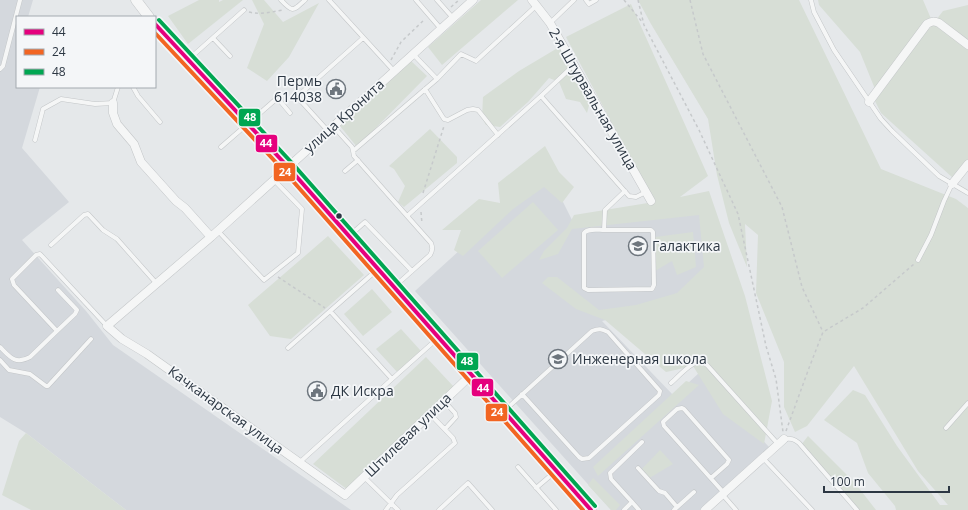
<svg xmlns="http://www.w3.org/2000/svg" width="968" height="510" font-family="'Open Sans',sans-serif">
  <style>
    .built { fill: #d4d8dd }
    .green { fill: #d7ded6 }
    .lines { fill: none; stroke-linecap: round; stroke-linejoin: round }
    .service-casing { stroke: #c3c6c8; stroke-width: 5 }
    .minor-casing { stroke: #c3c6c8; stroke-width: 9 }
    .tertiary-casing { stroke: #c3c6c8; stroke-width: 11 }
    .path { stroke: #c6c9cb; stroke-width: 1.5; stroke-dasharray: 3 3; stroke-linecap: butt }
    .service { stroke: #f5f6f6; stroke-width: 4 }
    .minor { stroke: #f5f6f6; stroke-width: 8 }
    .tertiary { stroke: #f5f6f6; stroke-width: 10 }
    .bus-1-casing { stroke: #f4f6f8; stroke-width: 7 }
    .bus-2-casing { stroke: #f4f6f8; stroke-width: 7 }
    .bus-3-casing { stroke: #f4f6f8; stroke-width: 7 }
    .bus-1 { stroke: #e5007d; stroke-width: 4 }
    .bus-2 { stroke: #f26522; stroke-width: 4 }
    .bus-3 { stroke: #00a651; stroke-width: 4 }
    .bus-dot { fill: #2c3743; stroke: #f4f6f8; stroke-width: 1.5 }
    .labels { text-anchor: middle; stroke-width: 3.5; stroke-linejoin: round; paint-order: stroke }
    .poi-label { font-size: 14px; fill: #2c3743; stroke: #f4f6f8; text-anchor: start }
    .street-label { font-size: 14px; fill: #2c3743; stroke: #f4f6f8 }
    .line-badge { stroke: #f4f6f8; stroke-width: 1.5 }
    .badge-label { font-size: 11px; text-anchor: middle; font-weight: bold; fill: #fff }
  </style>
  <rect width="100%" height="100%" fill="#e5e8ea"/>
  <path class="built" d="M0,0H33L28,17H17V87H40L22,148L69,202L22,240L86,311L113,345L351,510H126L26,433L0,417Z
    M540,177L561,198L576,228L704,206L737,290L602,321L674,396L700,372L769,447L700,510H611L415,291Z"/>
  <path class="green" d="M199,0H219V2L223,0H243L188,44L168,16Z
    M252,0H264L283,22L319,3L289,57L267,81L247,68L264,24Z
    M481,0H518L442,65L428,47Z
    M638,0H799L881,169L956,199L968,208V510H896L895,506L868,473L857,443L824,420L853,390L865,395L897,446L940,505H948L918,471L854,366L807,426L795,432L784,407V362L756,293L758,235L745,224L747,267L729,223L717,175L708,119L651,24Z
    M818,0H923L932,21L929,29L943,11L968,5V160L953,178L881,113L875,101L900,67L875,89L860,52L819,5Z
    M631,4L708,176L680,197L709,191L745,296L772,401L764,444L723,414L693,366L666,372L605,320L576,309L542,283L548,277H557L599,310L636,305L677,293L704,267L699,215L572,229L558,254L539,260L544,251L567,228L574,215L654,202L566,37Z
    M566,43L591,98L587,113L580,102L566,99L559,82L549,78L528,102L500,127L486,125L482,118L483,97L519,71Z
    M411,61L427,76L357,147L340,126Z
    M430,129L457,157V163L404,207L398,202L405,186L394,169L389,166Z
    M545,146L559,172L574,187L562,203L544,187L513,209L463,256L454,250L461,230H442L479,199L500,203L498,183Z
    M533,202L558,230L502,278L478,251Z
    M693,232L696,267L677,275L672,261L655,271V237Z
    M328,236L364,275L291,339L270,336L248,305Z
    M372,289L392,312L363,336L344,314Z
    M401,329L421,351L398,373L376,349Z
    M426,357L454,387L348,490L313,464Z
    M686,381L699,385L598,476L593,467Z
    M26,433L126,510H31L2,495L19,441Z
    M808,436L855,483L876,510H859L801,445Z
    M660,450L673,464L646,480L639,472Z
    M593,478L620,505L616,510H611L588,485Z"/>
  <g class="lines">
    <defs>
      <path id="service" d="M281,0C293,13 293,11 305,0
        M329,0L394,71
        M416,0L441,29
        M437,0L453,18
        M586,0L589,4L596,0
        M811,0L814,12L834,50L881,119L892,131L939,176L968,193
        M550,23L574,0
        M213,38L230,56
        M413,54L437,79
        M189,59L244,10
        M0,69L3,66L20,0
        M133,87L138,96L160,122
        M425,89L444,119L448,120L467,110L473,109L478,110L498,135
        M541,96L574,65
        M333,126L352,147L353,151L437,79L461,54L476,61L536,6
        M328,131L300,100L299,95L363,38
        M35,140L43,109L61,99L95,104L113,103L118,87
        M221,147L275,100L280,101L290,113
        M353,151L354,156L431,243C433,248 433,251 430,255L394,287
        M345,171L358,160
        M407,216L541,96L629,196L636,197L646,192
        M604,230H651L653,232L654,285L652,289L588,290L584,288V233C588,228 598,230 604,230L605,210L625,191
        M218,231L264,280L298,253L302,209L274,180
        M349,236L365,222L412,271
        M51,245L84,215L88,214L103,230L117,239L157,284
        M918,260L931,235L944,201L952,184
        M58,290L77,310L75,314L57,331L14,285L12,279L36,255L40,254L107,326
        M330,311L392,379L438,338
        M0,347C10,357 15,365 30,357L57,331
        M288,348L378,269
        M0,360L9,370L30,374L46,386H48L91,339
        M671,383C677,378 690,363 698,362C701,361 704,363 707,365L778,444
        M444,401L455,413L456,417L445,429
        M504,411L592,331C599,328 602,329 608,332L660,391L659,395L589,458L582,459L579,457L522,394
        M946,428L968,403
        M784,439C791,438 794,439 799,443L857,510
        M763,458L812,510
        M300,462L392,379
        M518,467L556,510
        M638,468L659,491L665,493L677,507
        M364,477L398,510
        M711,478L727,464L729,460L684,409L682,408L677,409L665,420L663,422L664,426L724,493
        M536,488L556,471
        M722,494L736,510
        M632,502L611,479L610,473L642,442
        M386,510L397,495L455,443L453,438L430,414
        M439,510L468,483L492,510
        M624,510L632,502L639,510
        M674,510L694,492"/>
      <path id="minor" d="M532,0L550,23L651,201
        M869,102L927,24C932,21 934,21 939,23L968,45
        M113,103V113L117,124L134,144L141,162L176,201L185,208L211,237
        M952,184L968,164
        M471,375L345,495L147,354L122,339L107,326L211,237L473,0
        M705,510L784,439"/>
      <path id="tertiary" d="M136,0L149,17
        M155,24L288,167L591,510"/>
    </defs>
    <use href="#service" class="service-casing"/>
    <use href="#minor" class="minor-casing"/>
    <use href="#tertiary" class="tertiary-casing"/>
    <path class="path" d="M624,0L643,23
      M638,0L644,25L699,130L738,214L766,346L776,379L783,432
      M690,0L703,54L782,207L802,287L823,332
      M451,7L459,0
      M249,12C261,15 271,12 283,10
      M391,60L401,42L425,19
      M423,193L444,126
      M421,212L422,224
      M278,277L325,308
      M786,431L809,368L823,332L863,308L914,264"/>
    <use href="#service" class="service"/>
    <use href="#minor" class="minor"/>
    <use href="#tertiary" class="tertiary"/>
    <defs>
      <path id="bus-1" d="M155,24L288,167L591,510"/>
      <path id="bus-2" d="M155,33L284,171L583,510"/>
      <path id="bus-3" d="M159,20L292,163L595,506"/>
    </defs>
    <use href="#bus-1" class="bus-1-casing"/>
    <use href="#bus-2" class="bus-2-casing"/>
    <use href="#bus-3" class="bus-3-casing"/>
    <use href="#bus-1" class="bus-1"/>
    <use href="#bus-2" class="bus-2"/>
    <use href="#bus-3" class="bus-3"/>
  </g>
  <defs>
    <symbol id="civic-ring" viewBox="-11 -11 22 22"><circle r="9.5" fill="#f4f6f8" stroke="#6d757d" stroke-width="1.5"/><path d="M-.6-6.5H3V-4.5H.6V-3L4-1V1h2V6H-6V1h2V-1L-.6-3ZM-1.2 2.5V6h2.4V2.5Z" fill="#6d757d"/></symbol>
    <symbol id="school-ring" viewBox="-11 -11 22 22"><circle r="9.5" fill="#f4f6f8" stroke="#6d757d" stroke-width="1.5"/><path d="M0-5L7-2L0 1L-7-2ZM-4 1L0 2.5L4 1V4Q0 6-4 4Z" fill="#6d757d"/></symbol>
  </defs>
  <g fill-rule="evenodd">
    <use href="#civic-ring" x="325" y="78" width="22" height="22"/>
    <use href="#school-ring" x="627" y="235" width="22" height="22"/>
    <use href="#school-ring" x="547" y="348" width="22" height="22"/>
    <use href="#civic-ring" x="306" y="380" width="22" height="22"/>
  </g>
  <circle class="bus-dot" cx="339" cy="216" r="3.5"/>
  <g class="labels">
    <g class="poi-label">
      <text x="322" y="86" text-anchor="end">Пермь<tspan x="322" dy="16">614038</tspan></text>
      <text x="652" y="251">Галактика</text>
      <text x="572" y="364">Инженерная школа</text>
      <text x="331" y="396">ДК Искра</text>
    </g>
    <g class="street-label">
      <text transform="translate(593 99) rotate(60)" y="5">2-я Штурвальная улица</text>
      <text transform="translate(344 116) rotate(-42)" y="5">улица Кронита</text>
      <text transform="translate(226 410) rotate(36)" y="5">Качканарская улица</text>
      <text transform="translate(408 435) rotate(-44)" y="5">Штилевая улица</text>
    </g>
  </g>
  <g class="line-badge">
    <rect x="238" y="108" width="23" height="19" rx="4" fill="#00a651"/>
    <rect x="255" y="134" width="23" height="19" rx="4" fill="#e5007d"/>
    <rect x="273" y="162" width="23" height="20" rx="4" fill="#f26522"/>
    <rect x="456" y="352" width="23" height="19" rx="4" fill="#00a651"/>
    <rect x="471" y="378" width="23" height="19" rx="4" fill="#e5007d"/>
    <rect x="485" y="403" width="23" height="19" rx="4" fill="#f26522"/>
  </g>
  <g class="badge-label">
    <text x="250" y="121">48</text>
    <text x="266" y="147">44</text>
    <text x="285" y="176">24</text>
    <text x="467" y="365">48</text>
    <text x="483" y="392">44</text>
    <text x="497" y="416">24</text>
  </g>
  <rect x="16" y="16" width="140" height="72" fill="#f4f6f8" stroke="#a4aab0"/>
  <rect x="24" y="29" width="20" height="6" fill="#e5007d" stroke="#a4aab0"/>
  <text x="52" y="36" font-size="12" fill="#2c3743">44</text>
  <rect x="24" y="49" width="20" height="6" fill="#f26522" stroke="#a4aab0"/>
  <text x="52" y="56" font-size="12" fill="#2c3743">24</text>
  <rect x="24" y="69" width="20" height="6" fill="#00a651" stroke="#a4aab0"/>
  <text x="52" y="76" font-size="12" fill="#2c3743">48</text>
  <path d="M824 486v6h125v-6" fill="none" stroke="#2c3743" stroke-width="2"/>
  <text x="830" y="486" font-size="12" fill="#2c3743" stroke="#f4f6f8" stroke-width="3" paint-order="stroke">100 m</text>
</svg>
